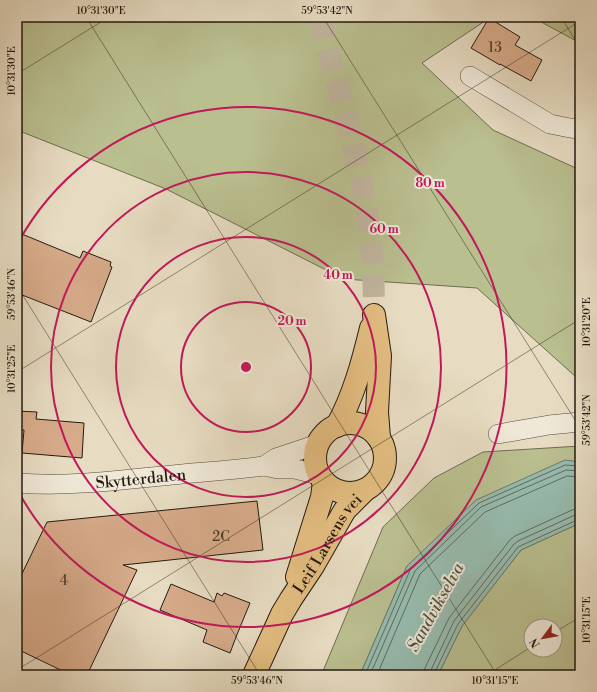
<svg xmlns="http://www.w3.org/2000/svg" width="597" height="692" font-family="'Libre Bodoni',serif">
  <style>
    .green { fill: #babf90; stroke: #6f6c50; fill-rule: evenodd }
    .water { fill: #97bcaf; stroke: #697b6f }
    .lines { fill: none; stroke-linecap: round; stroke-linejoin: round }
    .shore { stroke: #5e6b60; stroke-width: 1 }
    .building { fill: #d7ab8a; stroke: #241a10 }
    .primary-tunnel { stroke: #c0b59e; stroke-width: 22; stroke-dasharray: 22 11; stroke-linecap: butt }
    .minor-casing { stroke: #554a3c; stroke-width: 20 }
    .primary-casing { stroke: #241a10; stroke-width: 24 }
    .minor { stroke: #efe8d7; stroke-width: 19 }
    .primary { stroke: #e4be81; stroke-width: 22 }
    .ticks { fill: none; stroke: #241a10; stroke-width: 1; stroke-opacity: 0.45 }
    .ring { fill: none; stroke: #c2185b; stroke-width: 2 }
    .labels { text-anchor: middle; stroke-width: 4; stroke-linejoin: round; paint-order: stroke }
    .number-label { font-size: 14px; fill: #513e2e }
    .street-label { font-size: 16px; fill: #241a10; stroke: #efe8d7 }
    .water-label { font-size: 17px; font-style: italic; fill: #4c5348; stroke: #efe8d7 }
    .centre { fill: #c2185b; stroke: #efe8d7; stroke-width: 2 }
    .ring-label { font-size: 12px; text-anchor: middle; font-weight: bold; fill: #c2185b; stroke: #efe8d7; stroke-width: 4; stroke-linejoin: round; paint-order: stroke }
    .neatline { fill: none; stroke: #241a10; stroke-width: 1.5 }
    .ticks-label { font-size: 10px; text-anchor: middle; fill: #241a10 }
  </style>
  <rect width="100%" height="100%" fill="#e7dcc2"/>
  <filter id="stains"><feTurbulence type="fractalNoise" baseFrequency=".005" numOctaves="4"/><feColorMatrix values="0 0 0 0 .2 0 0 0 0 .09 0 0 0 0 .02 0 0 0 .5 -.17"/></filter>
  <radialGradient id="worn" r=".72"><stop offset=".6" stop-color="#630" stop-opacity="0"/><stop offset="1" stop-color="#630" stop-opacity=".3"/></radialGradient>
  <path class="green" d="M17,17H491L422,63L493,130L580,170V377H576L477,288L344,279L166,189L17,130Z
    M532,17H580V43Z
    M580,446V462L565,461L407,566L360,675H332L323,671L383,527L434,478L483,452Z
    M580,523V675H438L462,626L521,550ZM531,626H555V650H531Z"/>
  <path class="water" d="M565,460L580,462V523L521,550L462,626L438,675H360L407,566L476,500Z"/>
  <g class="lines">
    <path class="shore" d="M365,675L411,568L479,503L565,465L580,466
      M370,675L415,571L481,507L566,470L580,471
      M377,675L420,574L485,512L567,476L580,477
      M424,675L425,668L449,618L510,540L515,536L572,510L580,508
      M430,675L431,670L454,621L514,544L518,541L575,515L580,514
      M435,675V672L458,624L518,547L577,520L580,519"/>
  </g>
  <path class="building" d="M489,18L520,37L515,45L542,60L531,81L500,64V65L471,48Z
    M17,232L80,258L83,251L111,262L110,266L112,267L91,322L17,293Z
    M17,411L37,412L36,419L84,423L82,458L22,453L24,430L17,429Z
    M257,501L263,550L123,565L137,570L87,675H71L17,649V584L47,522Z
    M171,584L214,602L217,593L222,596L224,593L250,603L236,637L230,653L203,642L207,630L160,610Z"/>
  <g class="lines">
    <path class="primary-tunnel" d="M320,17C334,79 355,140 365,203C372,240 374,277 374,315"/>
    <defs>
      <g id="minor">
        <path d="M470,76L550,124L570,128L580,129"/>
        <path d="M498,434L549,425L580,422"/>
        <path d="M264,466L276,458L318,444"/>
        <path id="s1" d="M17,483C69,487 121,480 172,475C203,472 233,470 264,466L278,469H295L319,475"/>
      </g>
      <g id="primary">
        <path d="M374,315L380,356L377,412L379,438"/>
        <circle cx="350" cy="458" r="35"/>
        <path d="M337,426C354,395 363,361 371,328"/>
        <path d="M297,577L322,497L324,482"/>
        <path id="s2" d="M254,675L282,614L291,599L313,566L342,515L345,510L365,490"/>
      </g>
    </defs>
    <use href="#minor" class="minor-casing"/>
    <use href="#primary" class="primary-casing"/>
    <use href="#minor" class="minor"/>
    <use href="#primary" class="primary"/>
  </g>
  <path class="ticks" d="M86,17L497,675M323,17L580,428M561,17L580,48M17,74L109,17M17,286L260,675M17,372L580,21M555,632L580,617M17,666L23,675M17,670L580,319M487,675L531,647"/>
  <g class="ring">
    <circle cx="246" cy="367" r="65"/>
    <circle cx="246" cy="367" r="130"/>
    <circle cx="246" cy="367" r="195"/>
    <path d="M18 243A260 260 0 1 1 18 491"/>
  </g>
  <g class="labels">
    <g class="number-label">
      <text x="495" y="52">13</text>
      <text x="221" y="541">2C</text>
      <text x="64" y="585">4</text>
    </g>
    <g class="street-label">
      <text dy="6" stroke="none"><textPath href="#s1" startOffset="124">Skytterdalen</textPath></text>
      <text dy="6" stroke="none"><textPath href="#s2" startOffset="151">Leif Larsens vei</textPath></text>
    </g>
    <g class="water-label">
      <text transform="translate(435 607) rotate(-61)" y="6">Sandvikselva</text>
    </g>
  </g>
  <circle cx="246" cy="367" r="6" class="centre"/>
  <g class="ring-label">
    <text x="430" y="187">80 m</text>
    <text x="384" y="233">60 m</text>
    <text x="338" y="279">40 m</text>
    <text x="292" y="325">20 m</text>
  </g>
  <rect width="597" height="692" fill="none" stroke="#e7dcc2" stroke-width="44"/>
  <g transform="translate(543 638) rotate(238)"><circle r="19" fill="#efe8d7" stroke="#9e9687"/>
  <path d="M0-3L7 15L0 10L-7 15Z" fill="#8f2418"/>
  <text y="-6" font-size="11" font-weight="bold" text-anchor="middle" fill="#241a10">N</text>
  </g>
  <rect x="22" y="22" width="553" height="648" class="neatline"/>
  <g class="ticks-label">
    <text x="101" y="14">10°31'30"E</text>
    <text x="327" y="14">59°53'42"N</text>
    <text transform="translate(11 71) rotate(-90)" y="4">10°31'30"E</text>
    <text transform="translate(11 294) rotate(-90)" y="4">59°53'46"N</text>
    <text transform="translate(586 322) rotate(-90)" y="4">10°31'20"E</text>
    <text transform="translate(11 369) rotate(-90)" y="4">10°31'25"E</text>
    <text transform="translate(586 420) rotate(-90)" y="4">59°53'42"N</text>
    <text transform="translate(586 620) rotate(-90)" y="4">10°31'15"E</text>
    <text x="257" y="684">59°53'46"N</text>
    <text x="495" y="684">10°31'15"E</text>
  </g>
  <rect width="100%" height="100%" filter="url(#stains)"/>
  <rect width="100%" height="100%" fill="url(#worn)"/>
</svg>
